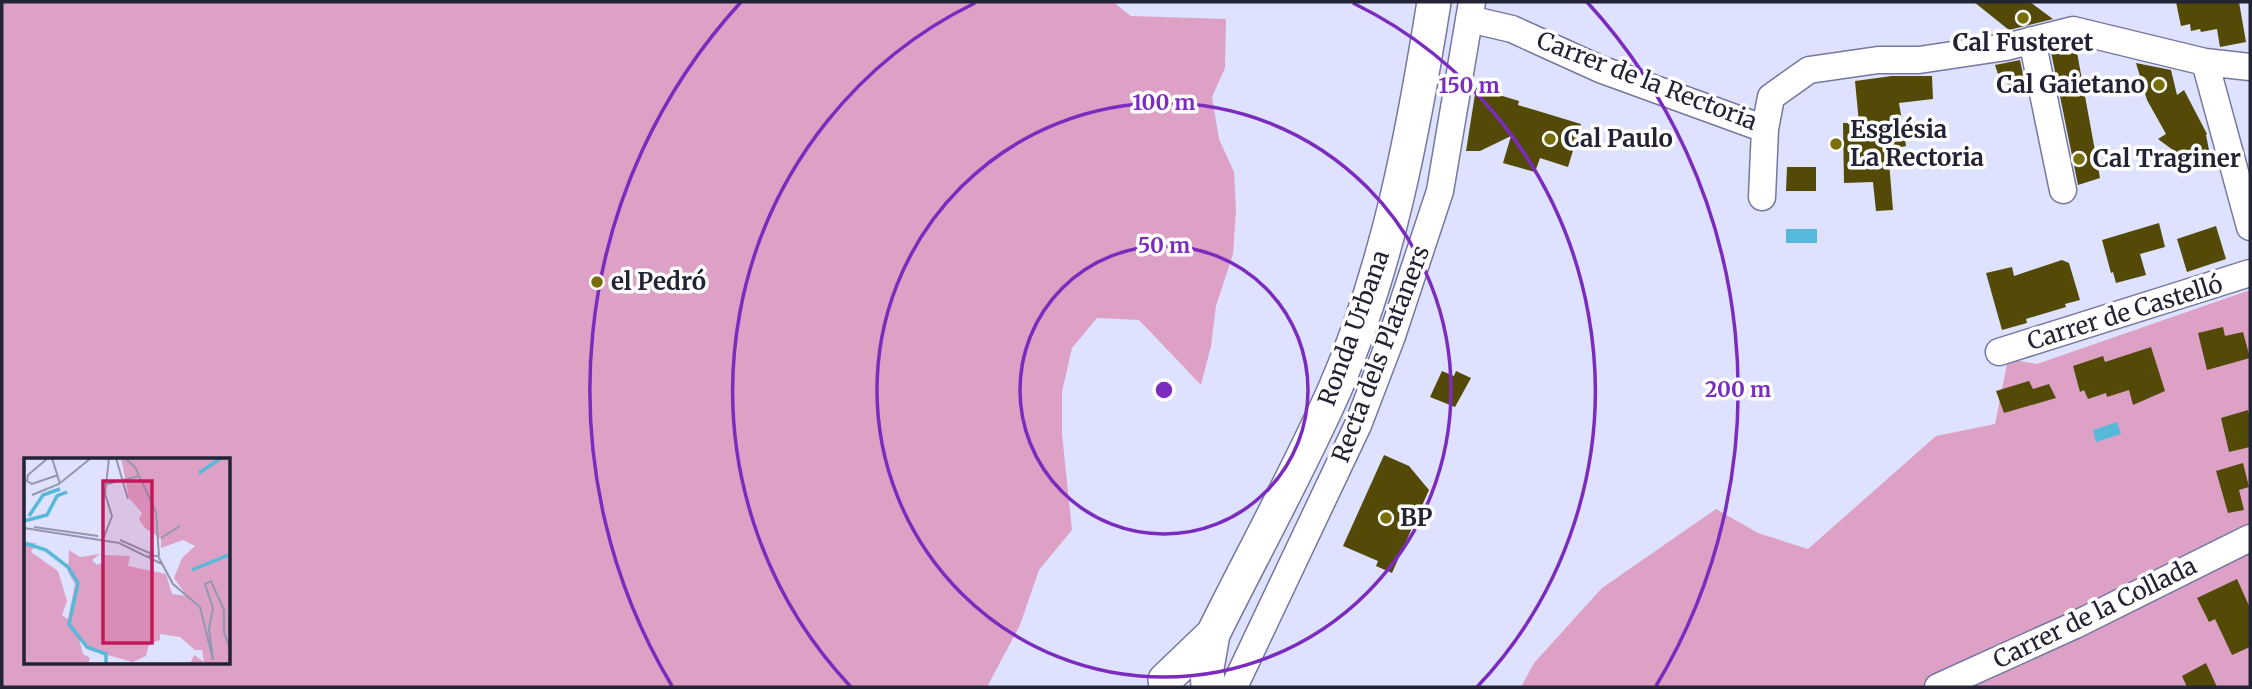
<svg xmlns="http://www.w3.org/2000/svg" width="2252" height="689" font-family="Merriweather,serif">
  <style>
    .green { fill: #dda1c6; fill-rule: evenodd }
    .water { fill: #57b9d9 }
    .building { fill: #524a06 }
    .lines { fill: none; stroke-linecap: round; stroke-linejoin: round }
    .minor-casing { stroke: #7577a1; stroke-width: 29 }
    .major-casing { stroke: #7577a1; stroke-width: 36 }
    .minor { stroke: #fff; stroke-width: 26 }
    .major { stroke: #fff; stroke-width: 33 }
    .ring { fill: none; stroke: #7b2cbf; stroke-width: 3.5 }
    .poi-dot { fill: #796e0c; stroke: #fff; stroke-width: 2.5 }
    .labels { text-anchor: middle; stroke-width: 7; stroke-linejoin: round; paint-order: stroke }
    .poi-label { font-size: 24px; font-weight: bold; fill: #222334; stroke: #fff; text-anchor: start }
    .street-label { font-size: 24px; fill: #222334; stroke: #fff }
    .inset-river { fill: none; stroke: #57b9d9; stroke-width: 3.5 }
    .inset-road { fill: none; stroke: #9396ad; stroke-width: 2 }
    .view { fill: #c2185b; fill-opacity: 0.15; stroke: #c2185b; stroke-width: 3.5 }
    .inset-edge { fill: none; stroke: #222334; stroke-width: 3.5 }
    .centre { fill: #7b2cbf; stroke: #fff; stroke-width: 3.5 }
    .ring-label { font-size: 21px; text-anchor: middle; font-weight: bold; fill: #7b2cbf; stroke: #fff; stroke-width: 7; stroke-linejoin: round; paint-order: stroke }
  </style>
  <rect width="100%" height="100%" fill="#dfe2fe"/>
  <path class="green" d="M2,2H1113L1131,16L1226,19L1225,68L1212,97L1219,139L1234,172L1236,211L1233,254L1216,306L1211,346L1201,385L1139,320L1097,318L1072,348L1062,392V434L1072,530L1039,570L1020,625L987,687H4L2,683ZM26,460H229V663H26Z
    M2250,290V687H1521L1534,663L1602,588L1716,509L1758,533L1808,549L1936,436L1995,424L2008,359L2037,364Z"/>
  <path class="water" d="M1786,229H1817V243H1786Z
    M2117,422L2121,434L2096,442L2093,430Z"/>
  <path class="building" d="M1974,2H2030L2053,19L2009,30Z
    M2176,2H2239L2246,42L2220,47L2217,29L2201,32L2200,29L2191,31L2190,24L2181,26Z
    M2073,46L2076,47L2100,178L2078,185L2051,52Z
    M2020,60L2025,84L2009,88L2005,76L1999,77L1995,65Z
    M2136,63L2171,70L2177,95L2184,90L2207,134L2206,135L2211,160L2184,167L2181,156L2158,139L2166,134L2147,100Z
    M1892,76H1932L1933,99L1899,103L1906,146L1888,150L1893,210L1876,211L1873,182L1844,183L1843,123H1859L1855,81Z
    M1476,88L1519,101L1518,105L1581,124L1568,167L1540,158L1535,172L1503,163L1511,136L1480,151H1466Z
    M1787,167H1816V191H1786Z
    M2159,223L2165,247L2140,254L2146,275L2116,283L2113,272L2111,273L2102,240Z
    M2216,226L2226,259L2187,272L2177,239Z
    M2062,260L2069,263L2080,300L2065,304L2066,307L2026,319L2027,323L2002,330L1986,273L2012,267L2014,276Z
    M2223,327L2225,336L2243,332L2250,358L2207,370L2198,333Z
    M2151,347L2165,391L2133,405L2129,390L2107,397L2106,393L2088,399L2084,390L2080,392L2073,366L2103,356L2105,362Z
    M1442,371L1454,376L1456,371L1471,378L1455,407L1430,397Z
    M2029,381L2033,389L2049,384L2056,398L2004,413L1996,391Z
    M2248,410L2250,419V447L2229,452L2221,418Z
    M1384,455L1409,466L1429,490L1392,573L1376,566L1378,561L1343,546Z
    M2243,463L2249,487L2239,490L2244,510L2228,513L2216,471Z
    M2237,579L2250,608V647L2232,655L2215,619L2209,622L2197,598Z
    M2206,663L2217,687H2187L2182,676Z"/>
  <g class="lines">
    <defs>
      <path id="minor" d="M1469,19L1512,29L1600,69L1765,129L1771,97L1809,70L1878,60H1919L2006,47L2073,30L2205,62L2250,67
        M2032,40L2063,190
        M2205,62L2250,227
        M1762,197L1765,129
        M1999,352L2250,273
        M1234,687L1358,425L1392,336L1440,191L1472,2
        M1938,687L2073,626L2250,538"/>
      <path id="major" d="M1165,680L1213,634
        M1208,687L1207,668L1213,634C1253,553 1297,474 1334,391C1388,268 1413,134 1434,2"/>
    </defs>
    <use href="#minor" class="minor-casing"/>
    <use href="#major" class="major-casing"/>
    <use href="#minor" class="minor"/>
    <use href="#major" class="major"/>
  </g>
  <g class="ring">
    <circle cx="1164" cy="390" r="144"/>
    <circle cx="1164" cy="390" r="287"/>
    <path d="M851 687A431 431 0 0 1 975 3M1353 3A431 431 0 0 1 1477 687"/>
    <path d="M672 686A574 574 0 0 1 741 2M1587 2A574 574 0 0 1 1656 686"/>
  </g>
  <g class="poi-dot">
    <circle cx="2023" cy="18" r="7"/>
    <circle cx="2159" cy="85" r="7"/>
    <circle cx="1550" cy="139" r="7"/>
    <circle cx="1836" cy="144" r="7"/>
    <circle cx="2079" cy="159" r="7"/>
    <circle cx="597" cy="282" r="7"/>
    <circle cx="1386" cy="518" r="7"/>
  </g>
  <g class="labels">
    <g class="poi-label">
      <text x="2023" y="51" text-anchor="middle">Cal Fusteret</text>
      <text x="2145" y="93" text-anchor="end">Cal Gaietano</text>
      <text x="1850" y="138">Església<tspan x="1850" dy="28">La Rectoria</tspan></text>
      <text x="1564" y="147">Cal Paulo</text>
      <text x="2093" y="167">Cal Traginer</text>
      <text x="611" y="290">el Pedró</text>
      <text x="1400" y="526">BP</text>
    </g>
    <g class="street-label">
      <text transform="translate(1647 81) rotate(21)" y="8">Carrer de la Rectoria</text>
      <text transform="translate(2125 313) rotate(-17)" y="8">Carrer de Castelló</text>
      <text transform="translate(1354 328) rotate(-70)" y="8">Ronda Urbana</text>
      <text transform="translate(1381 354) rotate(-69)" y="8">Recta dels Plataners</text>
      <text transform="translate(2095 613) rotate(-26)" y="8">Carrer de la Collada</text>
    </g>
  </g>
  <g transform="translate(24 458)">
    <rect width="206" height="206" fill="#dfe2fe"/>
    <path d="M97,0H206V206H166L170,197L180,204L178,192H171L156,179L136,176V182L125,186L122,198L109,204L65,192L55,181L59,196L66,200L64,206H0V84L12,85L7,94L34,113L43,143L38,157L44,161L51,126L44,114L45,92L56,99L76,96L68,102L73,107L80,104V97L106,98L104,108L142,116L148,136L163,138L150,120L158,100L171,88L159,82L137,90V81L121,70L115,61L118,55L105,40Z" fill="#dda1c6"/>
    <path class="inset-river" d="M175,15L197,0M5,58L19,37L36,31M0,63L23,57L33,38L43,34M0,85L22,92L44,109L54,125L45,166L63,189L82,196V206M168,112L207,96"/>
    <path class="inset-road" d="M24,0L4,17L3,23L8,26L34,17M28,0L36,26M92,0L104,41M101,0L111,9L132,54L135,98M83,26L115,18M8,37L35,26L67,0M10,69L74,78M0,70L95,85L138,106M80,79L88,58L81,36L85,0M137,80L156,68M96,82L130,97M124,98H134L149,126L176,149L189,202L185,171L189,150L181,126L187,123L200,152V174L207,193"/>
    <path class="view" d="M79,23H128V185H79Z"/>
    <rect width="206" height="206" class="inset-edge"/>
  </g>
  <circle cx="1164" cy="390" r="10" class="centre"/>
  <g class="ring-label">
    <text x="1469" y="93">150 m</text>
    <text x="1164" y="110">100 m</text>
    <text x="1164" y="253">50 m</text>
    <text x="1738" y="397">200 m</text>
  </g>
  <rect width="2252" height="689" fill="none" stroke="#222334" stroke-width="7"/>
</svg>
